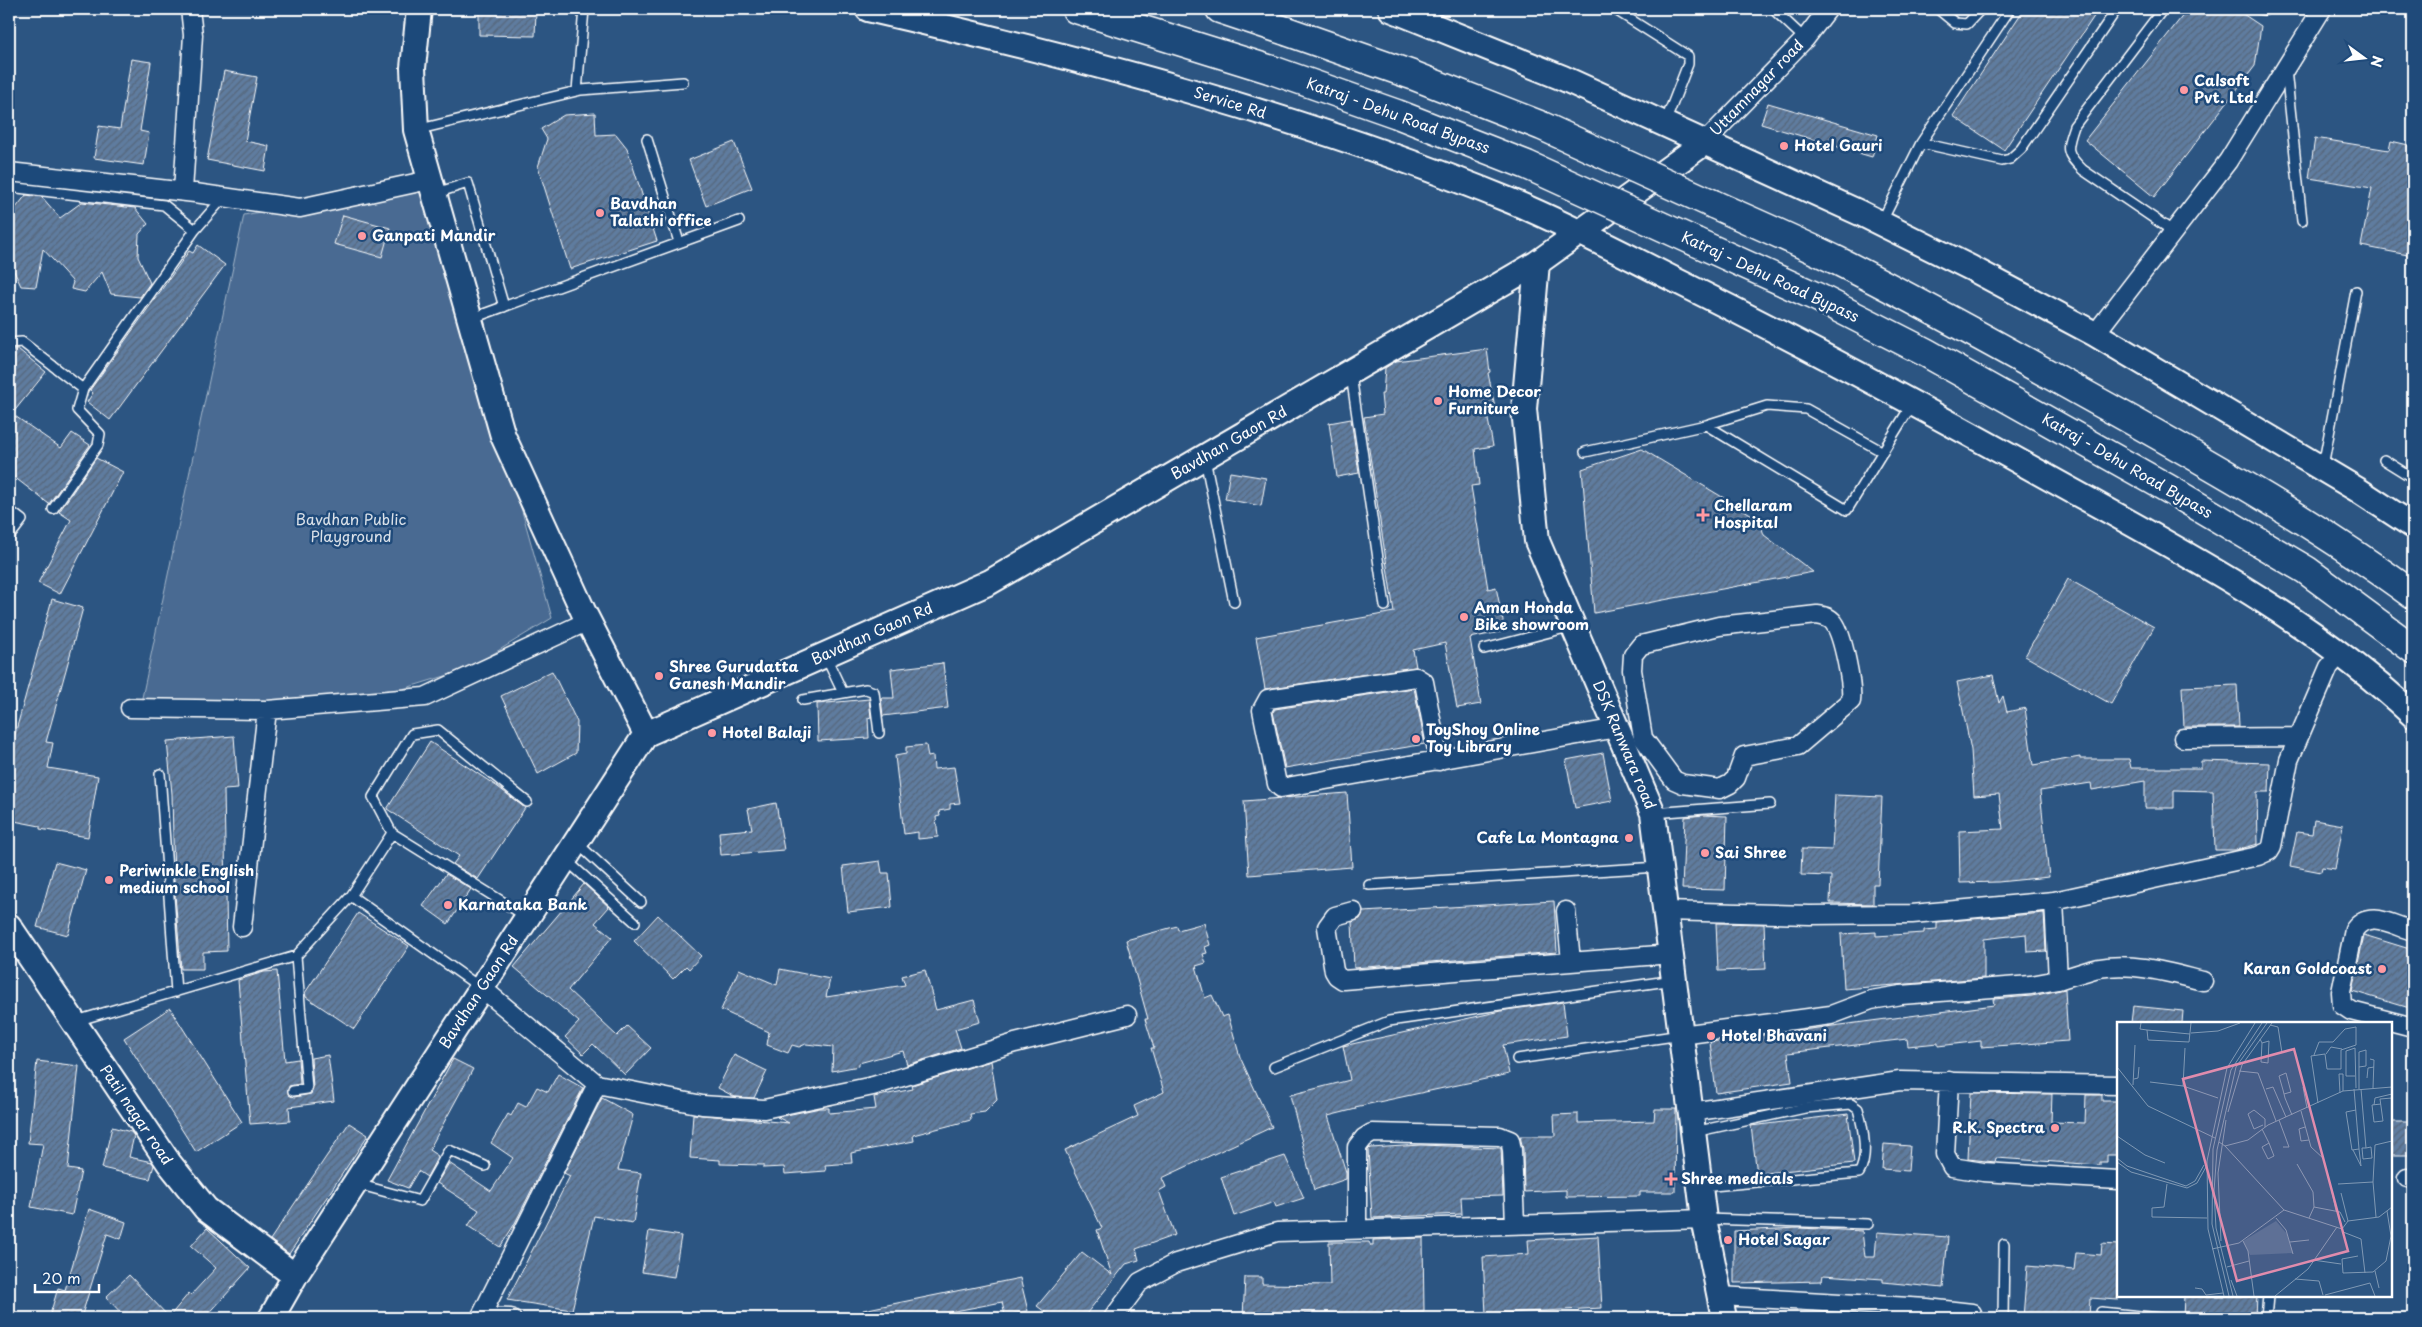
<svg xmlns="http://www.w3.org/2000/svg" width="2422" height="1327" font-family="'Playpen Sans',sans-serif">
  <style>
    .park { fill: #486b92; stroke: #a4b5c8 }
    .building { fill: url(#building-hatch); stroke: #fff }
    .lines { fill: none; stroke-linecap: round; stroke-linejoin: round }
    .lane-casing { stroke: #fff; stroke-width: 12 }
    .street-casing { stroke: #fff; stroke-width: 21 }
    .secondary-casing { stroke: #fff; stroke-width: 28 }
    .highway-casing { stroke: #fff; stroke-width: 31 }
    .lane { stroke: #1f4a7a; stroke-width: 9 }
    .street { stroke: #1f4a7a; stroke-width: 18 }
    .secondary { stroke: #1f4a7a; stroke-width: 24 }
    .highway { stroke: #1f4a7a; stroke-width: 28 }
    .highway-bridge-casing { stroke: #fff; stroke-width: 31; stroke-linecap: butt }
    .highway-bridge { stroke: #1f4a7a; stroke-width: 28 }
    .poi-dot { fill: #ff9aa2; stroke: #1f4a7a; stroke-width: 2 }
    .labels { text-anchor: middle; stroke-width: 5; stroke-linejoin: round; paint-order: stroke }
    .poi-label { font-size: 15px; font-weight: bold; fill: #fff; stroke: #1f4a7a; text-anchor: start }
    .street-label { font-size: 15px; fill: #fff; stroke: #1f4a7a }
    .park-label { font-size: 15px; fill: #dae1e9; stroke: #1f4a7a }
    .inset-road { fill: none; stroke: #8099b4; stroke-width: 1 }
    .view { fill: #e08cad; fill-opacity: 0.15; stroke: #e08cad; stroke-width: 2.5 }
    .inset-edge { fill: none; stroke: #fff; stroke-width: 2.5 }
  </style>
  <defs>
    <pattern id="building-hatch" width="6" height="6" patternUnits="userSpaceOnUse" patternTransform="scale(1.25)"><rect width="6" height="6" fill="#5e7c9f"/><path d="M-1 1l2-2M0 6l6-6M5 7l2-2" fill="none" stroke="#56667a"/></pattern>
  </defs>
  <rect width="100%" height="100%" fill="#2c5582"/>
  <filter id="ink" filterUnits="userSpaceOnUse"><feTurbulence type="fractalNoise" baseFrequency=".02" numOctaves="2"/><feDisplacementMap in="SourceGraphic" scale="10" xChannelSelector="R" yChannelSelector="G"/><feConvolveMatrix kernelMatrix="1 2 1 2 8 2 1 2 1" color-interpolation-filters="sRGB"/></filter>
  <g filter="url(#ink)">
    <path class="park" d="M429,180L552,618L468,669L373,698L139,712L244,215Z"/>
    <path class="building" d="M479,9L536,11L535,36L479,35Z
      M2024,9H2099L2004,150L1953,116Z
      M2188,9L2243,14L2261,26L2255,66L2154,197L2085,140Z
      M131,59L151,62L140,131L149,133L144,165L94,158L99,126L120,129Z
      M224,71L257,77L245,141L269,146L265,171L207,160Z
      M1768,103L1878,135L1872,157L1761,124Z
      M595,113L596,135L616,134L627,148L657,241L570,269L538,167L547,139L541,129L564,115Z
      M2315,138L2389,150L2391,141L2413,146V256L2361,246L2372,188L2309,178Z
      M734,142L752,188L706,206L689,160Z
      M26,195L42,197L60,218L82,202L135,208L148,224L139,234L138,257L150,283L140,297L111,294L102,272L85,292L71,289L73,282L43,249L36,287L21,286L13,269H9V217Z
      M343,215L390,228L382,257L334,244Z
      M198,245L225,265L110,420L87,402L93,393L90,390L189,251L193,253Z
      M15,349H18L46,372L12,414L61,448L72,433L90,445L49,504L9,473V356Z
      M1487,349L1490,372L1488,373L1495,408L1486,409L1493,446L1475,449L1479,485L1471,486L1488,589L1496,587L1505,631L1470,638L1481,704L1457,708L1445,643L1413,650L1416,667L1265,689L1256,637L1394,612L1364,417L1383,414L1381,394H1383L1385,368L1396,361Z
      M1351,419L1359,473L1337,477L1329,423Z
      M1642,449L1759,519L1764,535L1813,572L1594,613L1582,469Z
      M96,458L123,472L60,594L38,583L71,520L59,512Z
      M1230,472L1266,478L1261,506L1225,499Z
      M2068,579L2154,627L2111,704L2025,656Z
      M52,599L83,608L46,742L53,743L48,768L98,776L88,837L40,829V826L9,820V756Z
      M943,663L948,708L883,716L881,698H894L891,669Z
      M552,671L577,722L576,753L538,774L501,696Z
      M1993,675L1999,703L2003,696L2007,712L2025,708L2033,765L2080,757V759H2129L2131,768H2201V761L2270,763L2269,792H2257L2258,844L2236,850H2215L2213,791L2174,790V808H2145V781L2092,790L2091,783L2040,791L2049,877L1998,882L1960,883L1959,831L2003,829L1999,794L1974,796L1971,750L1957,682Z
      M2237,685L2239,727H2184L2182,687Z
      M1414,688L1425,744L1285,768L1273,712L1275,709Z
      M869,699L871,717L868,718L869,738L818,741L817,704Z
      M234,736L238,789L224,790L227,951L203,952V969H181L174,882L172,794L167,741Z
      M430,742L498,787L525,808L478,879L453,864L459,856L387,809Z
      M926,745L928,757L933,756L934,769L954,767L960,803L950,804V809L939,811L940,816L936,817L938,837L918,839V832L904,834L895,756L906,754V747Z
      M1603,753L1612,801L1575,808L1566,760Z
      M1347,793L1352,867L1249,875L1244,801Z
      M1835,795L1882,797L1878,884H1873V904L1830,903L1831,876L1801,875L1802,849L1832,850Z
      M776,803L784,850L721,855L719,832L752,829L748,809Z
      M1703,815L1727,816L1725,890L1682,889L1685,817Z
      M2314,820L2343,825L2335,869L2322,867L2321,872L2290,866L2297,832L2312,834Z
      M880,861L882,873H889L892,907L848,912L843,866Z
      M55,862L86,870L68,935L37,927Z
      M446,874L471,889L448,924L423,906Z
      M584,884L609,907L595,923L612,937L568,990L617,1036L627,1026L651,1048L625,1075L593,1044L583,1054L565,1037L579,1022L514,967Z
      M1554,901L1557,952L1354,968L1352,922L1360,919L1363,912Z
      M358,913L409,946L354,1029L306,997L305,993Z
      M2044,913L2046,951L2027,952L2026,934L1984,939V978L1844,989L1841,934L1876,932V936L1924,933V930L1937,929V922Z
      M658,915L701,956L689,969L686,966L673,979L634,941Z
      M1204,923L1210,945L1205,947L1207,953L1203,954L1206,963L1196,966L1205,998L1212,995L1222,1017L1228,1015L1240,1057L1272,1127L1162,1178L1166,1187L1159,1191L1175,1235L1136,1249L1139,1260L1126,1264L1083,1318H1053L1037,1306L1082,1252L1112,1275L1097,1230L1102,1228L1065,1150L1138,1116L1134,1106L1164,1092L1151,1048H1154L1145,1019H1148L1126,940L1177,926L1178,930Z
      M1716,923L1764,924L1766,969L1718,971Z
      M2364,935L2413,950V1009L2352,991Z
      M739,969L777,985L780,969L830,979L826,997L905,985L902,976L925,970L936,1010L974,1000L980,1022L955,1029L961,1048L907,1065L903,1051L859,1063V1066L832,1071L833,1047L806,1044L799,1047L792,1045L788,1053L767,1045L769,1032L721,1010Z
      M277,971L285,1061L298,1059L300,1084L289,1086L288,1094L294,1097L311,1094L313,1088L311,1058L328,1055L334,1101L289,1107L290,1121L250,1124L238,980L264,972Z
      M2065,989L2068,1041L1981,1047V1041L1938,1046V1043L1908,1046L1907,1039L1788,1053L1792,1082L1716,1093L1710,1042L1994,1005L1993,999L2032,996Z
      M1563,1002L1567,1036L1503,1045L1509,1074L1355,1107L1356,1109L1328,1116L1346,1172V1179L1314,1190L1290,1095L1350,1080L1343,1046L1506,1010Z
      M2133,1006L2183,1011L2182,1023H2131Z
      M170,1008L242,1122L196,1152L124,1038Z
      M734,1055L767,1071L754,1098L735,1097L718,1088Z
      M453,1059L473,1069L429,1150L438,1156L427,1177L418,1171L408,1188L387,1180Z
      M37,1061L79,1066L68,1169L81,1171L72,1215L31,1207L43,1144L28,1143Z
      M991,1061L997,1100L985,1112L970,1114L971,1120L913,1135L914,1141L851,1153L852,1163L825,1165L826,1171L785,1174L784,1167L763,1168V1165L720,1164V1160L690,1158L693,1114L789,1123L777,1117L820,1108H829V1113L876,1109L874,1097L913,1089L912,1085Z
      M558,1074L583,1088L514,1225L500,1247L468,1226L479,1210L437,1183L449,1163L491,1191L513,1158L491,1143L508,1114L511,1116L518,1103L526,1107L537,1087L548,1092Z
      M1971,1093L2052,1094L2051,1122L2085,1123L2086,1095H2102V1101H2118V1155H2107V1162H2100V1165L1996,1158L1995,1162L1968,1159Z
      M602,1098L633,1115L618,1170L641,1173L633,1223L594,1216L572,1310L507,1300L570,1176L564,1173Z
      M1655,1109H1676L1675,1192H1640V1196L1566,1197V1190L1524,1192L1523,1149L1520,1136H1555L1554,1115L1578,1114V1123L1654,1121Z
      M1848,1114L1854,1163L1757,1174L1751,1126Z
      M2391,1122H2413V1155H2391Z
      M349,1123L368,1135L289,1254L270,1240Z
      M112,1127L131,1132L134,1136L129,1157L152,1162L154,1165L150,1179L102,1168Z
      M1884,1144L1910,1146L1908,1171L1882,1169Z
      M1421,1145L1501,1148L1503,1196L1461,1197L1462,1214L1372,1218L1368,1150L1370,1148Z
      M1285,1156L1304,1198L1276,1207L1274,1202L1234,1216L1221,1177Z
      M89,1209L126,1222L121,1239L107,1234L81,1318H49L58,1288L65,1290Z
      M207,1228L250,1268L205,1318H126L106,1297L129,1275L169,1317L189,1293L191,1295L216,1268L191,1246Z
      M1799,1228L1862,1231L1865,1257H1875L1877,1232L1948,1237L1943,1288L1883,1282V1279L1823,1275L1822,1281L1734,1283V1231Z
      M649,1231L681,1236L674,1277L642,1272Z
      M1598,1236L1602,1308L1486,1314L1483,1257L1529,1254L1528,1240Z
      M1423,1238L1424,1312L1304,1314V1318L1243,1317L1245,1277H1262V1284L1330,1285L1329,1242H1369L1371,1246H1373V1240Z
      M2102,1244L2118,1245V1300L2090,1298L2089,1318H2023L2027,1266L2074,1270L2076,1253L2101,1255Z
      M1020,1278L1028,1311L1005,1316L1002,1302L919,1318H864L863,1310Z
      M2184,1296H2257L2256,1318H2183Z"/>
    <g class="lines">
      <defs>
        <path id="lane" d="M1614,9L1688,56V64L1665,123
          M1773,9L1805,39
          M1938,9L1955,23L1967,24L1981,9
          M2163,9L2074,126C2066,149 2065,153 2083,170L2174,232
          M2259,9L2265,10
          M2286,70L2302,221
          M577,91L584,9
          M416,130L581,90L683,82
          M647,139L679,242
          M1921,143L2002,161L2010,159L2021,149L2117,9
          M9,187L164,205L195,230
          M436,193L468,183L504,307
          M1881,223L1921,143L2010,9
          M470,319L739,221
          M9,343L22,342L83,389
          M1351,375L1385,606
          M1706,425L1847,510L1912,404
          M1585,452L1706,425L1767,406L1806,409L1883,452
          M1205,459L1234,602
          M2384,460L2413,478
          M2323,466L2356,291
          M53,509L98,445L100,434L77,410L83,389L195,230L224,197
          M9,510L22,520L9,537
          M1484,649L1573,626
          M825,655L843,693L866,689L874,692L879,733
          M803,700L843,693
          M160,774L176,992
          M1653,813L1770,804
          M392,833L527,917
          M576,842L641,902
          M565,859L635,922
          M1369,885L1659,867
          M351,896L481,988
          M76,1021L296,956
          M1517,1059L1681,1035
          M1274,1067L1389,1021L1674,980
          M293,1091L307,1089L296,956L351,896L392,833L373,797L412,734L438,730L527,802
          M1694,1132L1805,1108L1851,1104L1858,1109C1863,1126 1869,1158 1859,1173L1701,1187
          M357,1184L420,1201L449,1150L485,1166
          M1705,1219L1868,1224
          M2003,1318L2004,1244
          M2101,1318V1312L2160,1318
          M2266,1318L2268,1296"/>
        <path id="street" d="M1704,143L1805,39L1828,9
          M9,172L195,193L300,208L429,180
          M183,191L193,35L190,9
          M2095,334L2228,161L2322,9
          M1817,615C1824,616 1830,617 1834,623C1843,635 1853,686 1851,701L1798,746L1744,756L1736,778L1730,784L1720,789L1683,784L1674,780L1643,738L1632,670L1633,655L1641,645L1719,626Z
          M130,708L267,710L425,697L588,621
          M2183,738L2298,737
          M1439,761L1424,682L1416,677L1268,699L1262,710L1277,784L1281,788L1617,728
          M1353,911L1335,916L1327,927L1334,971L1337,976L1343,980L1671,954
          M1566,911L1571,961
          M1665,911L1810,915L1912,914L2011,905L2054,901L2258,856L2269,851L2272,846L2289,760L2329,667L2340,654
          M242,927L267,710
          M2413,931C2392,925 2369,909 2354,930L2341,992L2342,1005L2351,1011L2413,1027
          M2058,980C2072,976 2086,971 2099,968C2134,962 2170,973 2203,981
          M482,988L597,1084L702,1105L764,1109L873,1086L1015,1043L1127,1015
          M1681,1035L1831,1015L1871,1000L1901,995L2031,985L2058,980L2054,901
          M1949,1081L1945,1154L1952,1167L1983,1172L2118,1180
          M1691,1112L1900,1081L2118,1085
          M2407,1178L2413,1179
          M1357,1229V1147L1364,1138L1372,1133L1500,1136L1510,1140L1512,1150L1515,1224
          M1720,1296L1927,1308L1972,1313
          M481,1317L511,1318
          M480,1318L597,1084
          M1113,1318L1140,1282L1176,1263L1277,1232L1704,1219"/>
        <path id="secondary" d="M419,9L413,68L416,130L503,436L584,613L646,734
          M868,9C1086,59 1303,116 1511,201C1569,225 1625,255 1681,283C1800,342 1916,404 2031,468C2163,542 2303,611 2413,715
          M1391,9L1563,78L1860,213L1971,268L2095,334L2358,490L2413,526
          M1704,143L1537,263L1524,409L1537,541L1653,813L1704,1219L1724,1318
          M9,926L169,1163L206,1209L295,1276
          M271,1318L295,1276L646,734L990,582L1537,263"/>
        <path id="highway" d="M1076,9L1272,70
          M1220,9L1286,31
          M1713,204C1755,223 1797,241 1838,261C1932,308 2023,360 2115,411C2217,468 2319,526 2413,595
          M1696,242L1819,298L1925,352L2167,488L2306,570L2413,649"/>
      </defs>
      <use href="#lane" class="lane-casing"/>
      <use href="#street" class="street-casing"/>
      <use href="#secondary" class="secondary-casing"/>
      <use href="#highway" class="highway-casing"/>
      <use href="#lane" class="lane"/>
      <use href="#street" class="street"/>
      <use href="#secondary" class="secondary"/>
      <use href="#highway" class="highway"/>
      <defs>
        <path id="highway-bridge" d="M1286,31L1412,75L1542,126L1713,204
          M1272,70L1397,114L1527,165L1696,242"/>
      </defs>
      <use href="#highway-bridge" class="highway-bridge-casing"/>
      <use href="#highway-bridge" class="highway-bridge"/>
    </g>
  </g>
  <g class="poi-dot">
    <circle cx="2184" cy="90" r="5"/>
    <circle cx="1784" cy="146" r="5"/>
    <circle cx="600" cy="213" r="5"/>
    <circle cx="362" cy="236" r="5"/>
    <circle cx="1438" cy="401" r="5"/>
    <path d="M1700.5 507.5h5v5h5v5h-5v5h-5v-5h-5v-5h5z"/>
    <circle cx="1464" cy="617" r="5"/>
    <circle cx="659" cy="676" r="5"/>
    <circle cx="712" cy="733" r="5"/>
    <circle cx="1416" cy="739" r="5"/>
    <circle cx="1629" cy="838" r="5"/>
    <circle cx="1705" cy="853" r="5"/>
    <circle cx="109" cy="880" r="5"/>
    <circle cx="448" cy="905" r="5"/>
    <circle cx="2382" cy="969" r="5"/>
    <circle cx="1711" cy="1036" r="5"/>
    <circle cx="2055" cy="1128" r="5"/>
    <path d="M1668.5 1171.5h5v5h5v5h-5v5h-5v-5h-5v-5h5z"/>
    <circle cx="1728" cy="1240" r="5"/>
  </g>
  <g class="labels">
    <g class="poi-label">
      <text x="2194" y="86">Calsoft<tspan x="2194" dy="17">Pvt. Ltd.</tspan></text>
      <text x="1794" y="151">Hotel Gauri</text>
      <text x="610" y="209">Bavdhan<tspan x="610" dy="17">Talathi office</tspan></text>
      <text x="372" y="241">Ganpati Mandir</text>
      <text x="1448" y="397">Home Decor<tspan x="1448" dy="17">Furniture</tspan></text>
      <text x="1714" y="511">Chellaram<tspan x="1714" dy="17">Hospital</tspan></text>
      <text x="1474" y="613">Aman Honda<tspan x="1474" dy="17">Bike showroom</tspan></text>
      <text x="669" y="672">Shree Gurudatta<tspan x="669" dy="17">Ganesh Mandir</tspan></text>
      <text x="1426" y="735">ToyShoy Online<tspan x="1426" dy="17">Toy Library</tspan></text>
      <text x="722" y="738">Hotel Balaji</text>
      <text x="1619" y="843" text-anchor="end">Cafe La Montagna</text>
      <text x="1715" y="858">Sai Shree</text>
      <text x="119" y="876">Periwinkle English<tspan x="119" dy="17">medium school</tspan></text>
      <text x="458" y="910">Karnataka Bank</text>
      <text x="2372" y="974" text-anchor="end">Karan Goldcoast</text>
      <text x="1721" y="1041">Hotel Bhavani</text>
      <text x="2045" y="1133" text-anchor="end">R.K. Spectra</text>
      <text x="1681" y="1184">Shree medicals</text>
      <text x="1738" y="1245">Hotel Sagar</text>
    </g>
    <g class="street-label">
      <text transform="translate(1757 88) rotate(-46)" y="5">Uttamnagar road</text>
      <text transform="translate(1230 103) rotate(17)" y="5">Service Rd</text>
      <text transform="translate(1398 116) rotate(20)" y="5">Katraj - Dehu Road Bypass</text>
      <text transform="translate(1770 277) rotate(25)" y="5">Katraj - Dehu Road Bypass</text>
      <text transform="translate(1229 443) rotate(-30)" y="5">Bavdhan Gaon Rd</text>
      <text transform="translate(2127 466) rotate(30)" y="5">Katraj - Dehu Road Bypass</text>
      <text transform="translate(872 634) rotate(-24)" y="5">Bavdhan Gaon Rd</text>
      <text transform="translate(1624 745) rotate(67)" y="5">DSK Ranwara road</text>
      <text transform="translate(479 992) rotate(-57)" y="5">Bavdhan Gaon Rd</text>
      <text transform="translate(136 1115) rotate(56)" y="5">Patil nagar road</text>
    </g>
    <g class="park-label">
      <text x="351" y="525">Bavdhan Public<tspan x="351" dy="17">Playground</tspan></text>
    </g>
  </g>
  <g transform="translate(2117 1022)">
    <rect width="275" height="275" fill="#2c5582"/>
    <path d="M159,199L170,212L176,231L133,233L126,219Z" fill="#486b92"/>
    <path class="inset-road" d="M24,1L23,7L30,8L31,18L72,20L74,1M153,3L161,5L165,31M30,8L73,12M74,11L101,9L123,1M143,17L145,21L152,19L151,41L144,40L145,21M209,32L214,25L225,27M197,33L202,20H216L228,7L239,5V23L224,28V47H210L208,32L194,34L201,81M253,37L257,38L256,66M0,45L31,84L98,116M122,49L141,51L159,99M238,54H229V29L238,26L239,66M250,56L251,46L257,45M17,57L21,56L22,45M33,60L66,64L101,76M16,63L18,23M66,64L68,26M186,65L190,86M149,67L156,65L169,95M237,67L242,127L235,128L229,90L239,88M242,67V30L249,28V44L242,45M244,67L249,126L254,125L255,136L246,137L245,126H249M223,71L222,52H226V69M167,72L174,70L169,51L162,54L166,68L168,76L175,93M264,82L255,83L257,100L266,99L263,77L275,76M257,83L258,76L275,72M184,89L194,125L207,137M111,90L125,43L155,1M162,98L172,125H166M146,103L137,107L131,92L137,88L142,92L148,97V105M188,105L182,107L184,119L192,118M145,107L152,121L157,134L151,137L145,125L152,121M0,114L28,133L48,141M102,120L108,124L131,118L151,103L226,69L275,65M108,124L167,188L225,207L231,199L262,195L275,185M242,127L244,144M236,128L244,144M0,136L10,144L69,164L78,159L87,143M0,140L14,150L70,166L80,161L89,145M180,142L196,170L197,185L192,196M50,162L47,185L35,186V195L90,196M221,162L256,160M215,170L219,189M224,171L231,199M197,185L223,190L228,200M259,195L256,160L258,123L275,119M159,196L169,208L176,232M225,207L226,210L244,217L248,251M104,219L101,151L109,98M126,219L131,229L137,274M173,220L192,218M95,227L122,221L167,188M241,234L225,237L226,251L256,250L269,239L274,214L270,189M196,238L224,242M110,245L132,239M258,249L262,266M178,257L202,259L206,273M114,258L120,274M78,266L85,267L89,273L106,271M208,273L253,261L258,274M107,274L91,207L90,139L110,46L138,1M112,274L95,202L96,127L114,48L145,1M116,274L99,206L97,169L100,128L119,45L150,1M158,274L191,247L220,205"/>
    <path class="view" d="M177,27L231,229L120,259L66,57Z"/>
    <rect width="275" height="275" class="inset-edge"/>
  </g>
  <rect width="2422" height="1327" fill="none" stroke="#1f4a7a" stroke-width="30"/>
  <rect x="15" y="15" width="2392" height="1297" fill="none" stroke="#fff" stroke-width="2" filter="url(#ink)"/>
  <g transform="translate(2364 58) rotate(105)" stroke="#1f4a7a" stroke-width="4" paint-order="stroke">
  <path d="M0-4L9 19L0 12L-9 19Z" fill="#ffffff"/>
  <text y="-8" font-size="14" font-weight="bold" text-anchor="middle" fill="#ffffff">N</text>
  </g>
  <path d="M35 1284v8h64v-8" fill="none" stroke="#ffffff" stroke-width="2.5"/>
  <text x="42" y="1284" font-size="15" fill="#ffffff" stroke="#1f4a7a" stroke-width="4" paint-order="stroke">20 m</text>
</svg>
